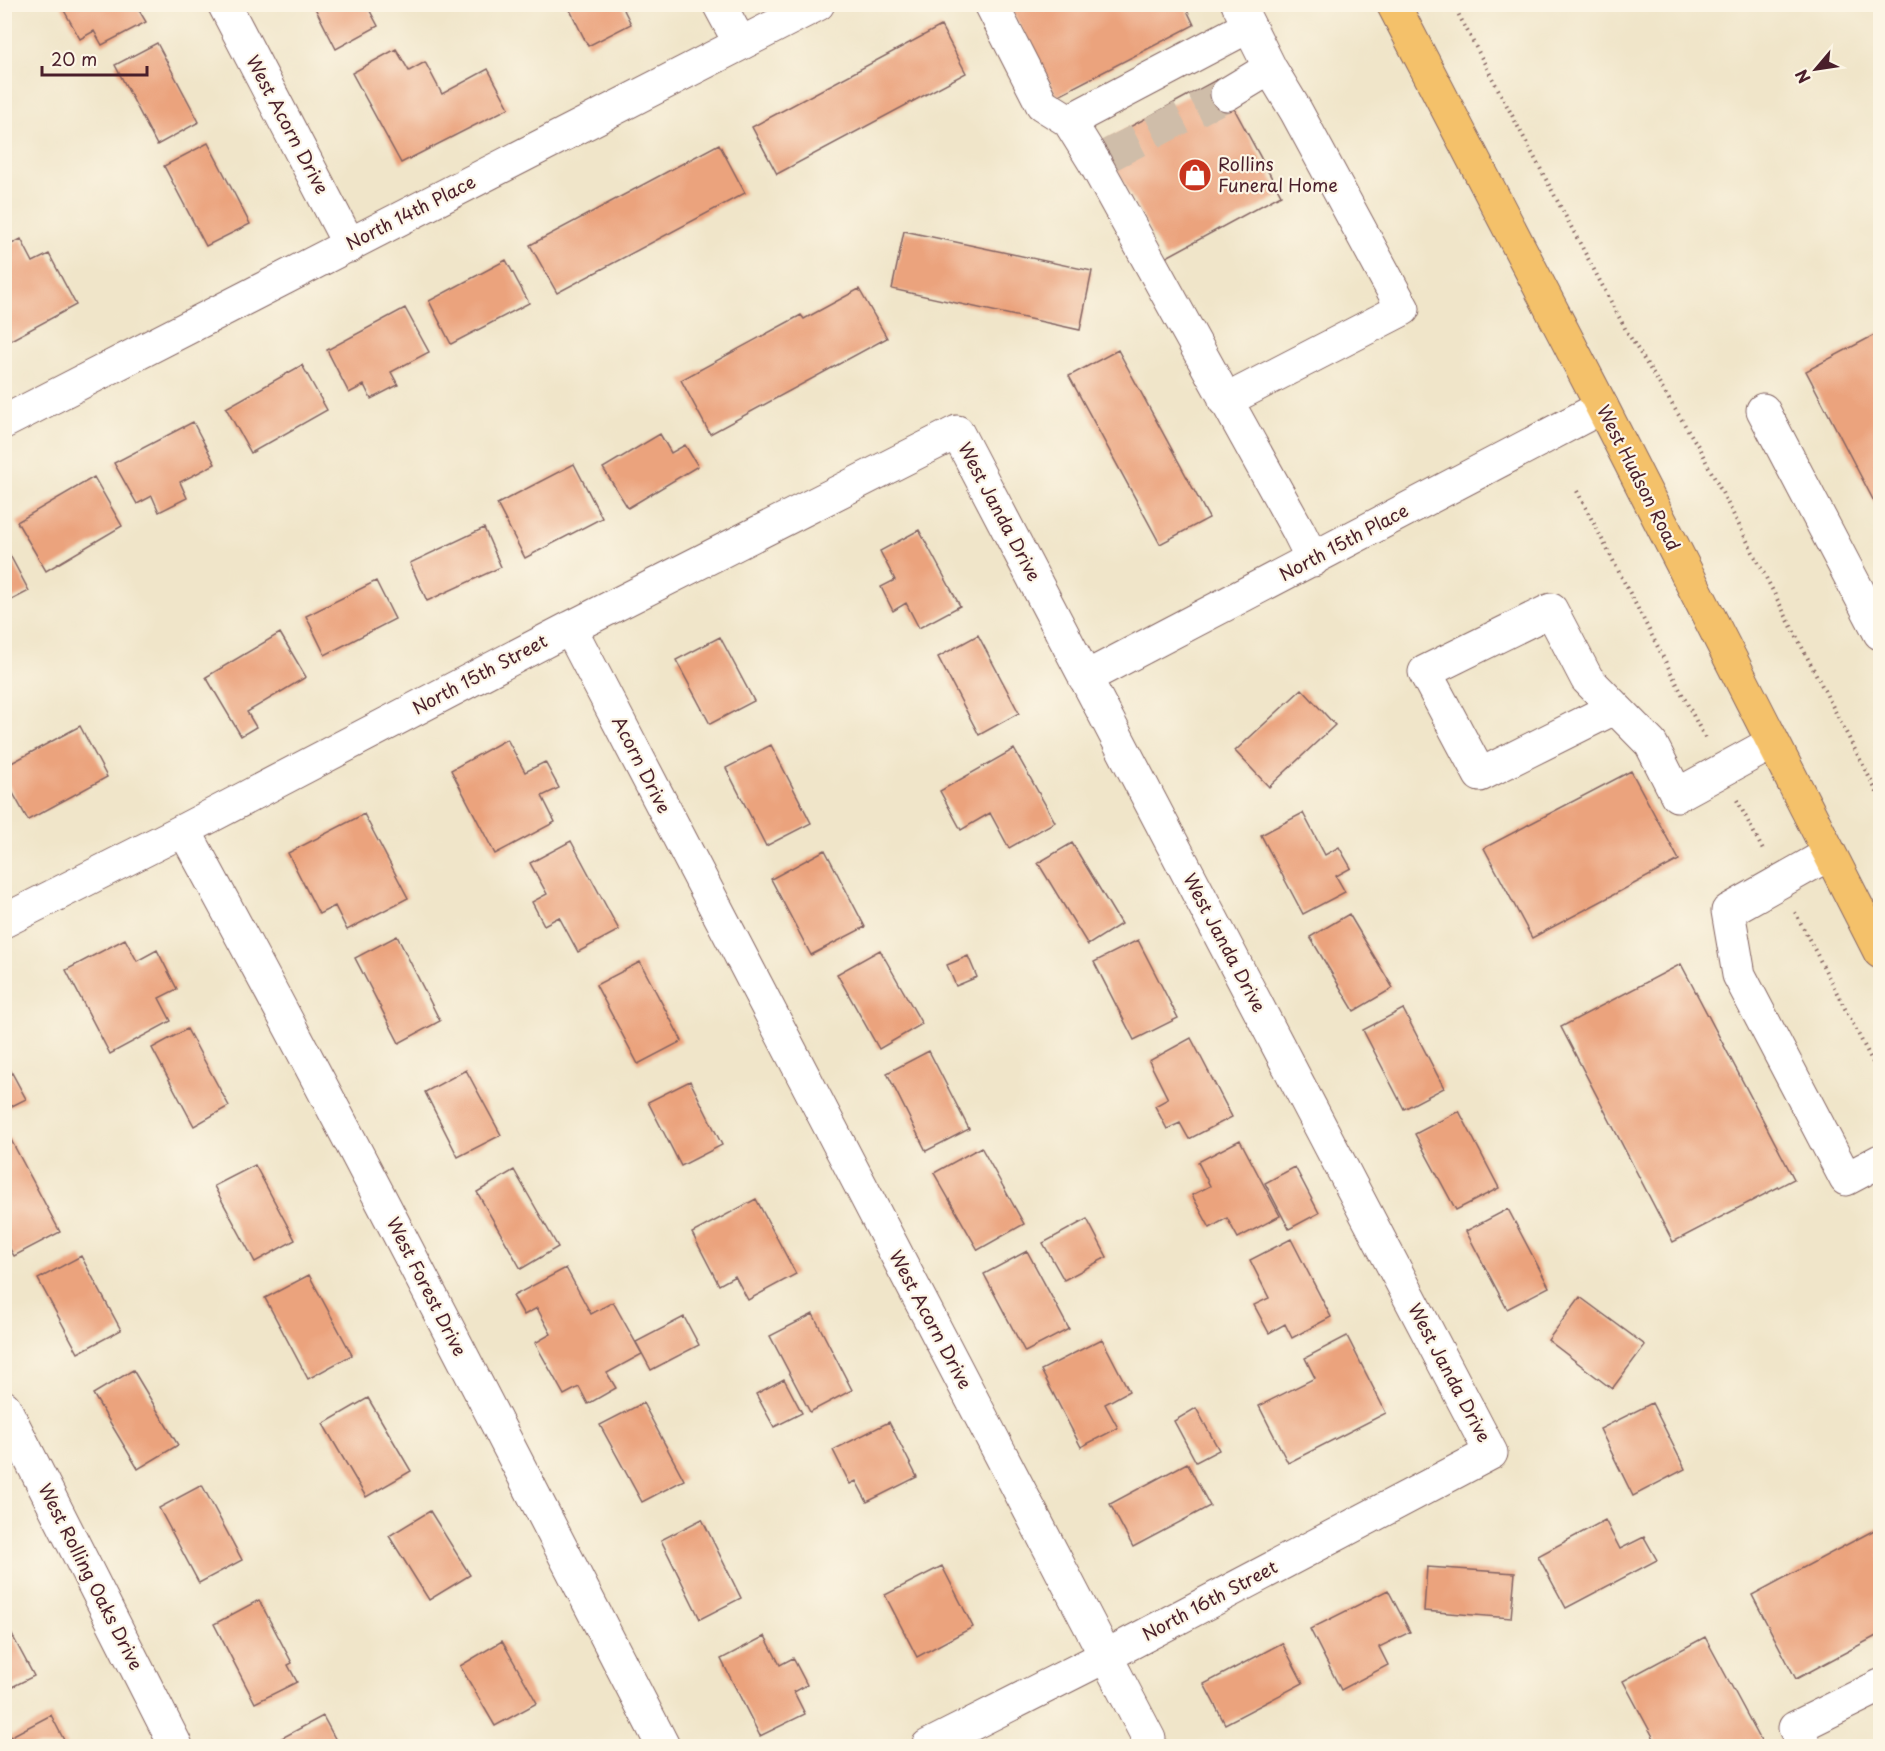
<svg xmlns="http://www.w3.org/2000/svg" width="1885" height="1751" font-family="'Playpen Sans',sans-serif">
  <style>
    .building { fill: #eba37d }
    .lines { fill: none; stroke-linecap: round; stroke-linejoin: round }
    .minor-tunnel { stroke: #cfbda9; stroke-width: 33; stroke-dasharray: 33 16; stroke-linecap: butt }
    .minor-casing { stroke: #846462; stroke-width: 35 }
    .highway-casing { stroke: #846462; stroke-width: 35 }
    .path { stroke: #846462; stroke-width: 4; stroke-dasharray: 1.5 4.5; stroke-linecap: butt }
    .minor { stroke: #fff; stroke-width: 33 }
    .highway { stroke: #f4c16a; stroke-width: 33 }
    .labels { text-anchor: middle; stroke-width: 4.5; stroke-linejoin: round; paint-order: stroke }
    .street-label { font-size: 18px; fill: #4a1f2b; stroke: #fcf5e5 }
    .poi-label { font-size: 18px; fill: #4a1f2b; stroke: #fcf5e5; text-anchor: start }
  </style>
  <rect width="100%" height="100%" fill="#fcf5e5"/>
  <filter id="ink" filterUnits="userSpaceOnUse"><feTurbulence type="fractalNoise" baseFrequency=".0167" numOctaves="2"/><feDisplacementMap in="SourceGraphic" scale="12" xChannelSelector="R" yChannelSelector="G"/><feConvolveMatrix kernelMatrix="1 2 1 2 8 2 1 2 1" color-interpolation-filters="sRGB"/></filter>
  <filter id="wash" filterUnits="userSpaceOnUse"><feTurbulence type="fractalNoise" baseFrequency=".008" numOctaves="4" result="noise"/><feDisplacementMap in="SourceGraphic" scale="24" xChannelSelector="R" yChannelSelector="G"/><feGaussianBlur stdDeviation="1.35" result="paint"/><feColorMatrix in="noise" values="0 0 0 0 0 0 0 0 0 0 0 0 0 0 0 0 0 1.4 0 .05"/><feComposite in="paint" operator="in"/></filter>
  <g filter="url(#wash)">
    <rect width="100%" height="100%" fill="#f0e5c9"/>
    <g id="blocks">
      <path class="building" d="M313,4H382L370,11L378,26L336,49Z
        M567,4H621L631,24L588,46Z
        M1024,4H1184L1194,25L1057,96L1012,11Z
        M61,5H136L146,22L102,45L94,31L80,39Z
        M941,26L966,73L777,174L752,127Z
        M157,43L199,122L157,145L115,65Z
        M396,49L409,71L425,62L442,94L488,69L509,108L401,163L352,73Z
        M1218,79L1281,195L1165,258L1102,142Z
        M208,143L250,224L206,246L164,166Z
        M719,144L745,193L557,293L530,245Z
        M904,231L1092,271L1080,330L892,289Z
        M21,239L33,262L49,254L76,305L11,340L4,328V248Z
        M506,260L529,303L451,344L429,301Z
        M859,289L887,338L710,434L681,380L801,315L804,319Z
        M405,308L429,352L391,372L398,385L371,399L364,385L349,393L327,350Z
        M1880,332V513L1806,371Z
        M1118,350L1209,518L1160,544L1069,376Z
        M302,365L327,410L251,453L226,408Z
        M193,422L215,464L180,482L187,498L159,512L152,496L137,504L114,463Z
        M660,434L671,453L685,445L698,466L628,508L603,468Z
        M574,464L602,518L525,558L497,504Z
        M94,477L122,526L46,571L17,522Z
        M484,528L501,567L427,601L410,563Z
        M919,530L960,606L919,628L906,603L893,611L881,587L895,580L880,551Z
        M4,544L29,591L4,604Z
        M376,581L395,619L325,655L306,616Z
        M280,633L306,677L247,712L256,727L241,736L206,677Z
        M978,635L1019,713L979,735L938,657Z
        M720,637L754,701L710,724L676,660Z
        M1302,689L1335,725L1269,787L1235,751Z
        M80,726L107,777L28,820L4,777V767Z
        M507,739L525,772L545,762L559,788L542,796L555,822L495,854L451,770Z
        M771,745L811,823L766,846L726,768Z
        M1014,749L1055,822L1009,848L990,813L961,830L940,791Z
        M1631,771L1679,860L1532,938L1484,848Z
        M1303,813L1325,855L1339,847L1351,868L1336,876L1345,892L1303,914L1261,835Z
        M364,814L408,898L347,930L335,906L319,914L288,853Z
        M571,841L619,930L578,952L559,917L544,925L532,902L547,894L530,863Z
        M1072,843L1121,924L1088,945L1038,863Z
        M825,850L865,927L811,955L771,879Z
        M1349,914L1393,988L1354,1011L1310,937Z
        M397,936L440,1021L399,1043L355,958Z
        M125,939L137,961L157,950L177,989L159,998L171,1021L110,1054L66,970Z
        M1138,940L1178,1018L1134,1040L1094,962Z
        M880,950L922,1024L879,1049L837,974Z
        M968,956L977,977L956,986L947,965Z
        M640,962L682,1041L638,1064L596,985Z
        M1681,964L1794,1179L1673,1242L1561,1027Z
        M1403,1009L1444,1088L1404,1109L1363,1030Z
        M187,1029L229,1106L194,1126L152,1048Z
        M1191,1038L1232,1117L1189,1139L1180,1123L1167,1129L1155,1106L1168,1099L1149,1061Z
        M929,1051L969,1129L926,1151L887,1073Z
        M4,1058L26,1099L4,1110Z
        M466,1070L501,1135L458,1157L425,1092Z
        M690,1081L722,1145L681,1166L648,1102Z
        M1459,1111L1499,1188L1456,1210L1415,1134Z
        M10,1138L60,1232L14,1256L4,1238V1140Z
        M1240,1140L1280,1216L1238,1238L1227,1218L1210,1228L1192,1195L1210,1186L1198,1162Z
        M981,1147L1024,1224L978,1250L934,1173Z
        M255,1165L295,1240L255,1262L214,1186Z
        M1295,1167L1319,1213L1289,1229L1265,1183Z
        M514,1170L558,1247L521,1269L477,1192Z
        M756,1199L796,1274L748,1300L735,1276L719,1285L692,1233Z
        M1508,1209L1549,1287L1507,1309L1466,1231Z
        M1087,1219L1107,1257L1064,1280L1043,1243Z
        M1291,1239L1331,1317L1292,1338L1285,1324L1269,1333L1254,1305L1269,1298L1250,1260Z
        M1027,1251L1069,1329L1025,1352L984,1274Z
        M81,1256L121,1330L78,1353L38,1279Z
        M566,1268L591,1314L613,1302L642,1354L607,1373L616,1388L588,1404L579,1387L564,1395L535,1343L551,1334L537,1308L524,1315L513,1296Z
        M309,1275L352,1355L308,1379L265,1298Z
        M1580,1297L1645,1345L1612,1389L1548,1340Z
        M813,1314L852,1390L810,1412L770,1336Z
        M684,1317L699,1345L651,1370L636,1342Z
        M1347,1336L1386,1413L1288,1463L1259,1406L1315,1378L1305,1358Z
        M1102,1339L1129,1391L1105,1404L1118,1428L1081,1447L1041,1370Z
        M133,1370L178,1445L138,1469L93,1394Z
        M784,1379L802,1413L774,1427L756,1394Z
        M368,1398L411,1471L366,1497L323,1424Z
        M643,1403L684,1480L642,1502L600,1425Z
        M1652,1403L1685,1469L1633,1496L1600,1429Z
        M1196,1408L1219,1450L1196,1462L1174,1421Z
        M889,1422L917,1477L867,1502L856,1481L850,1484L833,1450Z
        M1187,1463L1210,1506L1133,1547L1110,1504Z
        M202,1485L242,1560L199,1583L159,1508Z
        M430,1511L470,1575L429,1600L389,1536Z
        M702,1519L741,1598L700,1619L661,1540Z
        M1605,1520L1620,1549L1644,1537L1657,1560L1566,1608L1538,1556Z
        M1880,1527V1634L1796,1679L1752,1595Z
        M942,1566L973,1627L917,1657L885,1595Z
        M1427,1567L1515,1573L1511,1618L1424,1611Z
        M1388,1590L1410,1632L1379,1647L1388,1665L1341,1690L1310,1629Z
        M259,1600L292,1663L288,1665L297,1682L255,1703L214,1624Z
        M4,1620L34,1676L4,1691Z
        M765,1636L780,1665L793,1658L807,1685L794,1692L805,1714L760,1736L721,1659Z
        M1705,1637L1764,1746H1658L1623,1681Z
        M502,1641L537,1703L495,1726L460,1666Z
        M1282,1643L1303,1683L1225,1724L1204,1684Z
        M51,1715L67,1746H4V1740Z
        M323,1716L339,1746H284L280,1739Z"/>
    </g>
  </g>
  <g filter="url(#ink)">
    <use href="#blocks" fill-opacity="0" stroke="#846462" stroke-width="1.5"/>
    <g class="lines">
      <path class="minor-tunnel" d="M1109,155L1227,94"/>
      <defs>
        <path id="minor" d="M224,4L350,246
          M719,4L740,43
          M991,4L1042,104L1069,121L1095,163L1298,530L1313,560
          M1227,94L1270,68
          M1069,121L1249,26
          M1225,401L1403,309L1296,111L1270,68L1238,4
          M1763,410L1880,633
          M4,422L818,4
          M570,628L1149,1739
          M1085,678L1602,407
          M1614,708L1480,775L1425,672L1551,610L1587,679L1651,744L1677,795L1772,743
          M184,830C349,1132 505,1440 663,1746
          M1829,854L1728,911L1739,975L1846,1179L1880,1161
          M4,921L184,830L570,628L957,432L1491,1453L1106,1656L928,1746
          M4,1407L176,1746
          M1805,1746L1795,1728L1880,1686"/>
        <path id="highway" d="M1393,4L1602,407L1880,952"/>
      </defs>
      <use href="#minor" class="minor-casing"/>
      <use href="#highway" class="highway-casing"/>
      <path class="path" d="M1453,4L1627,332L1698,446L1880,798
        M1577,491L1706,740
        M1737,800L1764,852
        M1795,912L1880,1076"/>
      <use href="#minor" class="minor"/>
      <use href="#highway" class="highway"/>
    </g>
  </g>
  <defs>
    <symbol id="shop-disc" viewBox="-11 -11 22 22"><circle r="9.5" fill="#c8321e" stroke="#fcf5e5"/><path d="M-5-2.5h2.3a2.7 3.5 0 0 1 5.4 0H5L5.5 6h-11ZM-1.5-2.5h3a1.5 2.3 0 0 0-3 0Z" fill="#fff"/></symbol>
  </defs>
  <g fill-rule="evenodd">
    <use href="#shop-disc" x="1176" y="156" width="38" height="38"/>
  </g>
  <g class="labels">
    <g class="street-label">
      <text transform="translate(287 125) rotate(62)" y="6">West Acorn Drive</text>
      <text transform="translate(411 213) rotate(-27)" y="6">North 14th Place</text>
      <text transform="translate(1638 478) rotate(63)" y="6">West Hudson Road</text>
      <text transform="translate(999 512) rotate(62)" y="6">West Janda Drive</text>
      <text transform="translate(1344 543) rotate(-28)" y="6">North 15th Place</text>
      <text transform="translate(480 675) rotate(-28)" y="6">North 15th Street</text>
      <text transform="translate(641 765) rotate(63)" y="6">Acorn Drive</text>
      <text transform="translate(1224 943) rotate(62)" y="6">West Janda Drive</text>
      <text transform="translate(426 1287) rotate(63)" y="6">West Forest Drive</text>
      <text transform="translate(930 1320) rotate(62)" y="6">West Acorn Drive</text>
      <text transform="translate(1449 1373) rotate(62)" y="6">West Janda Drive</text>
      <text transform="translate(90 1577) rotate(63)" y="6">West Rolling Oaks Drive</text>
      <text transform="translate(1210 1601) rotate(-28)" y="6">North 16th Street</text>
    </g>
    <g class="poi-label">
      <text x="1218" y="171">Rollins<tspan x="1218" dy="21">Funeral Home</tspan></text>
    </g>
  </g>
  <rect width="1885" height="1751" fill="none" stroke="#fcf5e5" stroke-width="24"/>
  <g transform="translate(1816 69) rotate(241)" stroke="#fcf5e5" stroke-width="4.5" paint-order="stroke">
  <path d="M0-4.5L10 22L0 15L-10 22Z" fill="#4a1f2b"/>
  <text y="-9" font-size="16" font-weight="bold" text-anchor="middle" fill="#4a1f2b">N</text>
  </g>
  <path d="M42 66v9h105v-9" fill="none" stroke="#4a1f2b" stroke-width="3"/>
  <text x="51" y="66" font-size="18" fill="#4a1f2b" stroke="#fcf5e5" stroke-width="4.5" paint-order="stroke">20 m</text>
</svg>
